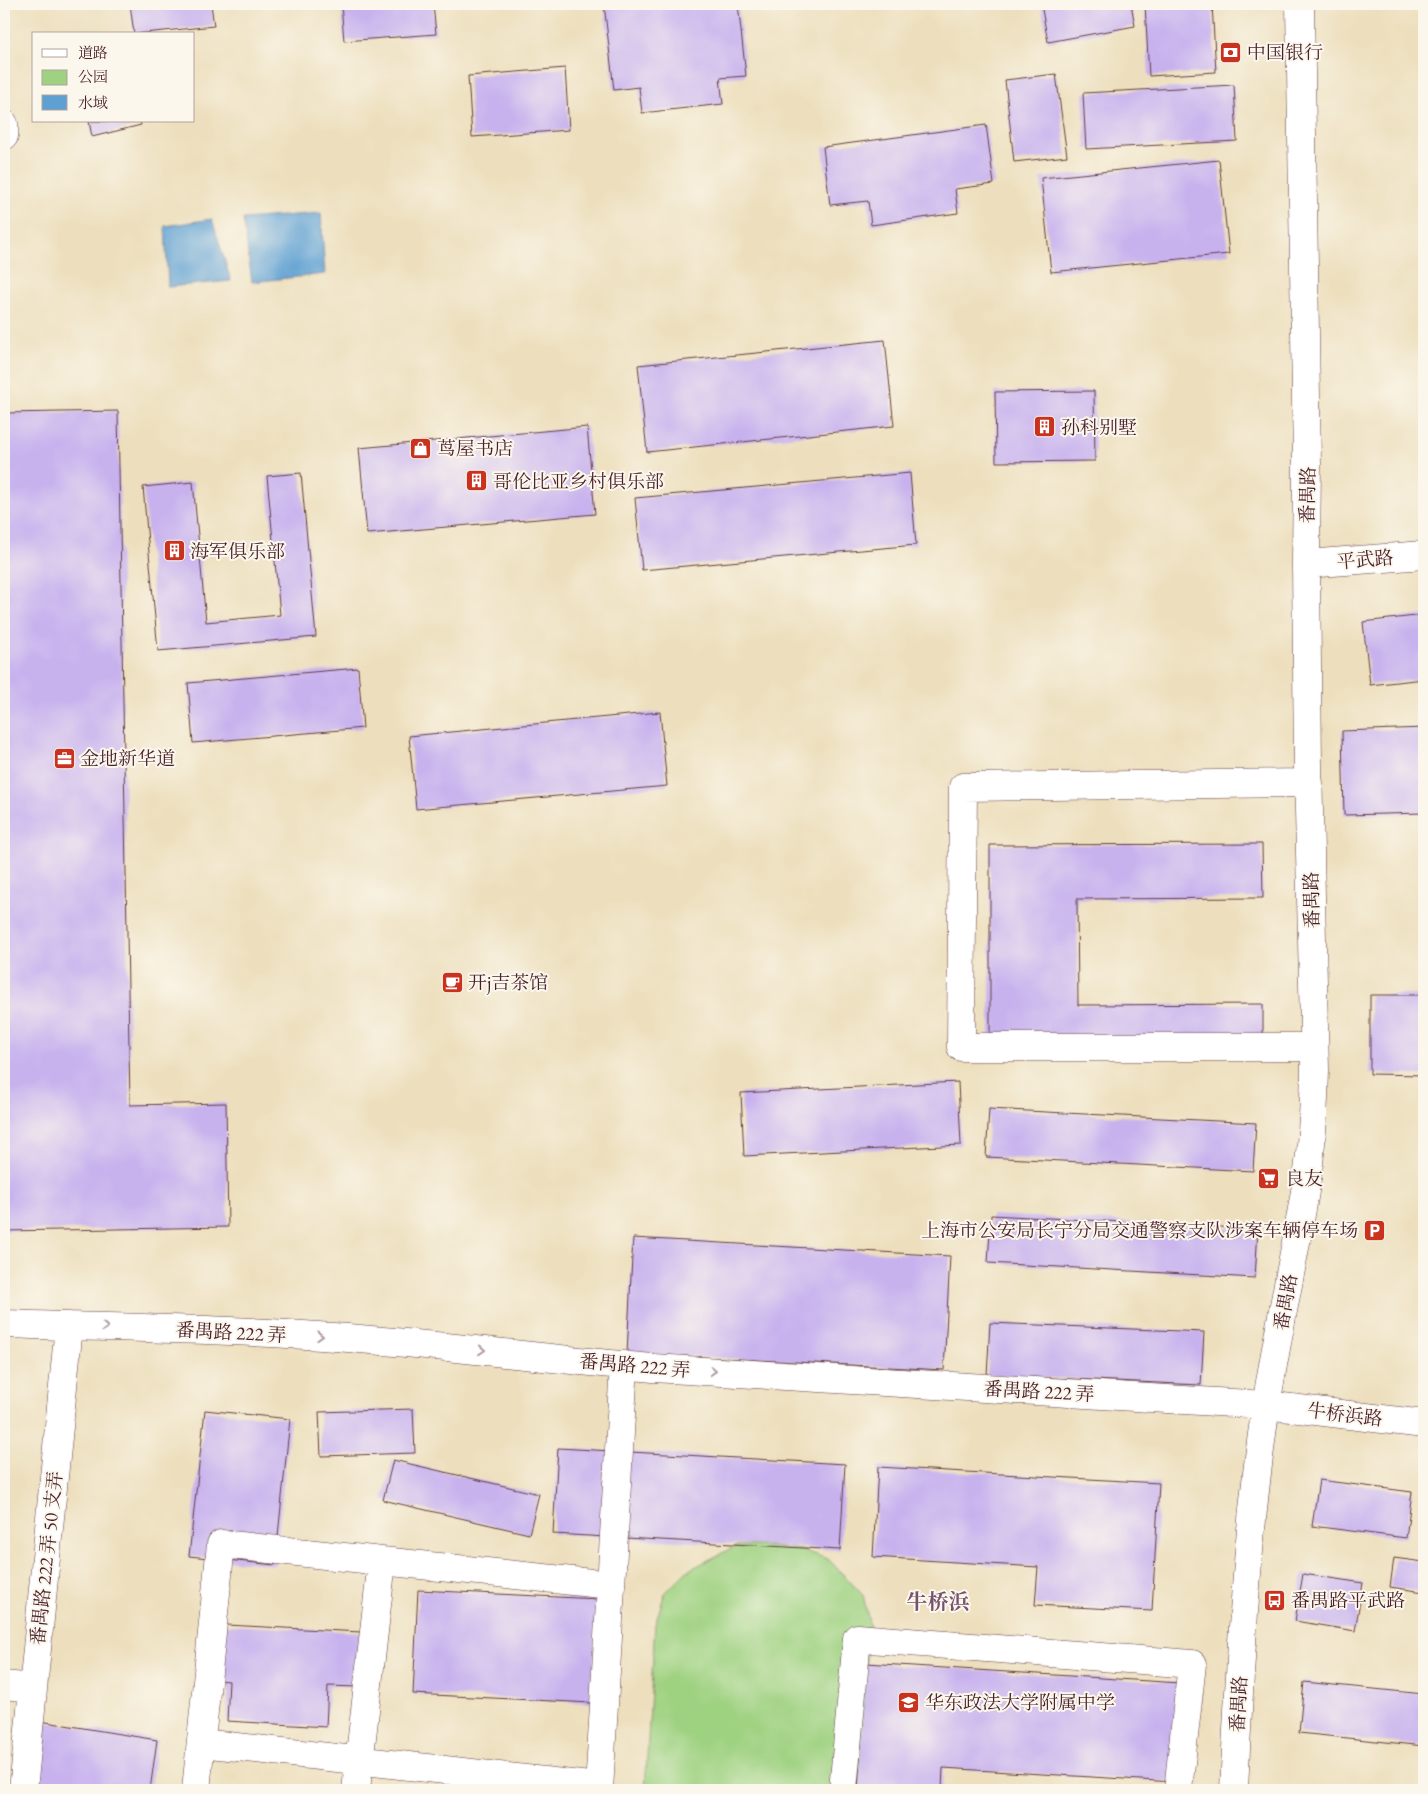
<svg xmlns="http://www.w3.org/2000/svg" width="1428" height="1794" font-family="'EB Garamond','Noto Serif SC',serif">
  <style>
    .green { fill: #9ed180; stroke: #747856 }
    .water { fill: #5ea0d2; stroke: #54607e }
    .building { fill: #c8b2ee }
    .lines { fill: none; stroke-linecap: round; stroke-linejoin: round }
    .minor-casing { stroke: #623c41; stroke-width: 29 }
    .minor { stroke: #fff; stroke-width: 28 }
    .oneway { stroke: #ae9aa0 }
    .labels { text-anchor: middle; stroke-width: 4; stroke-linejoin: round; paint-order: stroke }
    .poi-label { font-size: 19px; fill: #4a1f2b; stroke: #fbf7ec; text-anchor: start }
    .street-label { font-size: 19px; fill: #4a1f2b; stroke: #fbf7ec }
    .quarter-label { font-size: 21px; font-weight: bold; fill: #76526f; stroke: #fbf7ec }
  </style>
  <rect width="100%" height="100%" fill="#fbf7ec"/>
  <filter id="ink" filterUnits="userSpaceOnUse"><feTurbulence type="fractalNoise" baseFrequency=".02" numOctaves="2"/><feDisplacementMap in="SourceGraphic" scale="10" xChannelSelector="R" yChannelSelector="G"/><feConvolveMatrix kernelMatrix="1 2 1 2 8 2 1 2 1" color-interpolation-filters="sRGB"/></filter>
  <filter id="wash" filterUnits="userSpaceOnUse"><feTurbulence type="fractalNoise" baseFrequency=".0096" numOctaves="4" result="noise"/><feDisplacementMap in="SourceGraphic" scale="20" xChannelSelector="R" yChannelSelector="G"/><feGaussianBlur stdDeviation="1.12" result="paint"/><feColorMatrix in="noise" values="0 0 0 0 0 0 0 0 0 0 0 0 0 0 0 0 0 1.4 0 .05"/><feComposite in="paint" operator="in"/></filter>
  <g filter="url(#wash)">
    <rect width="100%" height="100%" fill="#eddfbd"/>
    <path class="green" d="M736,1546H763L801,1550L828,1559L863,1595L870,1627L866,1663L860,1790H645L655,1624L665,1593L687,1571Z"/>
    <path class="water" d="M321,213L325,274L252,282L243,219Z
      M212,219L231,281L168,287L165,226Z"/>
    <g id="blocks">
      <path class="building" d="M130,4H211L214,26L134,34Z
        M341,4H433L436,34L344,41Z
        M604,4H738L746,76L720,78L723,104L642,113L639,87L614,90Z
        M1041,4H1131L1135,26L1048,42Z
        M1145,4H1212L1216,72L1149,76Z
        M565,68L569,130L472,137L468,76Z
        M1056,74L1067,156L1014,162L1005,80Z
        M1234,85L1237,141L1086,149L1083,93Z
        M89,121H140L141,125L92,137Z
        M986,125L994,184L955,189L958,213L871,225L868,201L830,205L823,147Z
        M1219,160L1229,254L1051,272L1041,178Z
        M885,340L894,426L647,452L638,365Z
        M1094,391L1095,461L996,462L995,392Z
        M118,411L130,1105L226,1103L228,1227L4,1231V413Z
        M587,427L595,514L367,534L359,448Z
        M301,473L316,637L158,651L143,487L193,482L206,622L280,615L267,476Z
        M910,473L916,545L642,570L635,498Z
        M1424,615V679L1370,685L1363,622Z
        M358,668L363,728L193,743L188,683Z
        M660,712L667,786L416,809L409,736Z
        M1424,728V813L1344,815L1342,731Z
        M1262,844L1263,898L1077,899L1078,1005L1263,1004V1036L990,1038V845Z
        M1370,995H1424V1075L1370,1074Z
        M958,1082L961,1145L744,1156L741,1093Z
        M989,1109L1256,1123L1253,1171L986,1157Z
        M991,1215L1258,1229L1255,1278L988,1263Z
        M633,1238L950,1256L944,1370L627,1353Z
        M990,1323L1204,1332L1201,1385L987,1375Z
        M413,1409L415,1453L321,1456L319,1412Z
        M205,1410L290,1419L275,1565L189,1556Z
        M558,1448L845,1464L840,1550L553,1534Z
        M393,1460L539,1494L529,1534L383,1500Z
        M878,1467L1159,1483L1152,1611L1035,1605L1038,1567L873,1557Z
        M1319,1480L1412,1492L1406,1538L1312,1526Z
        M1394,1558L1424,1562V1592L1390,1587Z
        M1303,1574L1363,1583L1355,1631L1295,1621Z
        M418,1590L597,1599L592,1703L413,1694Z
        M207,1624L361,1632L358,1687L328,1686L326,1727L227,1721L229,1681L204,1679Z
        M866,1663L1180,1683L1174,1782L943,1768L942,1790H858Z
        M1304,1682L1424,1694V1746L1299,1733Z
        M40,1721L157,1740L150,1790H30Z"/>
    </g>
  </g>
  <g filter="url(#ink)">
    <use href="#blocks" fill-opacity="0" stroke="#623c41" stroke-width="1"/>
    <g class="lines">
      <defs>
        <path id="minor" d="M4,124V136
          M1306,564L1424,555
          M1309,783L963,787L961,1047H1314
          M4,1324C118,1328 234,1329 348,1338C450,1346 551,1359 653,1368L1266,1405L1424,1424
          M382,1561L611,1585
          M4,1685L33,1688
          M201,1743L599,1787
          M23,1790L69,1326
          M196,1790L221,1544L382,1561L356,1790
          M599,1790L624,1365
          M843,1790L857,1638L1192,1664L1178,1790
          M1234,1790C1240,1663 1247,1532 1266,1406C1278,1330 1295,1255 1307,1179C1312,1143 1314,1107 1315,1070L1308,766L1306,564L1307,464L1300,4"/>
      </defs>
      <use href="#minor" class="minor-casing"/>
      <use href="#minor" class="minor"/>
    </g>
    <defs><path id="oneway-chevron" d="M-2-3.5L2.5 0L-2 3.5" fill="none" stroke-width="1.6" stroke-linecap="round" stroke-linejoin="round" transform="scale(1.25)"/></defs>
    <g class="oneway">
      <use href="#oneway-chevron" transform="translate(105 1327) rotate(2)"/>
      <use href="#oneway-chevron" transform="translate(320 1336) rotate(3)"/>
      <use href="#oneway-chevron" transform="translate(482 1350) rotate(5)"/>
      <use href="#oneway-chevron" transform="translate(713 1371) rotate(3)"/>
    </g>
  </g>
  <defs>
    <symbol id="bank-square" viewBox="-11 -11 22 22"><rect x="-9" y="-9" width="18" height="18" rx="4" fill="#c8321e" stroke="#fbf7ec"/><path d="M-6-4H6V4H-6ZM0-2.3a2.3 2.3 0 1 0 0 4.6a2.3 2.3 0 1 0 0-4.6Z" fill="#fff"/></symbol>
    <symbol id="building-square" viewBox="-11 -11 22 22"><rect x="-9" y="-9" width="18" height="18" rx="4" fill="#c8321e" stroke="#fbf7ec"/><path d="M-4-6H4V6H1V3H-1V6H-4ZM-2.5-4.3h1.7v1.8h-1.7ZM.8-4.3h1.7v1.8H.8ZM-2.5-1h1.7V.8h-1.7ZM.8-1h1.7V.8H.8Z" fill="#fff"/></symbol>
    <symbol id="shop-square" viewBox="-11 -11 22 22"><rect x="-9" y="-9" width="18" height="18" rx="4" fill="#c8321e" stroke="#fbf7ec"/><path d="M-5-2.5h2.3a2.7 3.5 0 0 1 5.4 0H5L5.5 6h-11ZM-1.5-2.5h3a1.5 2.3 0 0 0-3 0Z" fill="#fff"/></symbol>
    <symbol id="office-square" viewBox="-11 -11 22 22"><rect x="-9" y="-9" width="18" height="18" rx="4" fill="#c8321e" stroke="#fbf7ec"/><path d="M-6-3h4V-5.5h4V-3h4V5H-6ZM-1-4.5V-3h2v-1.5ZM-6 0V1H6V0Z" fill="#fff"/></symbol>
    <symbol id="cafe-square" viewBox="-11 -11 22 22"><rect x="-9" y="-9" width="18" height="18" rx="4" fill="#c8321e" stroke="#fbf7ec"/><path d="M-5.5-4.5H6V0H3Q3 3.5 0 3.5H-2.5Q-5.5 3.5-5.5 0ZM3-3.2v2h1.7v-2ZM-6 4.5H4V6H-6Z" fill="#fff"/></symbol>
    <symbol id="supermarket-square" viewBox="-11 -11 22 22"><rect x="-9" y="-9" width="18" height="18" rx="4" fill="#c8321e" stroke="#fbf7ec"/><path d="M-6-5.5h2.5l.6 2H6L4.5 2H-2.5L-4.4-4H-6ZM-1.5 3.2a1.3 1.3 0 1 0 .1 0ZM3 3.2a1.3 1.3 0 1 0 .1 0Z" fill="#fff"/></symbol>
    <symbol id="parking-square" viewBox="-11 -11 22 22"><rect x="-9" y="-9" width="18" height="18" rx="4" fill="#c8321e" stroke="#fbf7ec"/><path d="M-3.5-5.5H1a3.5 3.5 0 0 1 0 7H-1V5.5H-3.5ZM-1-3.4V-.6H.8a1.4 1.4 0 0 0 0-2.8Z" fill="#fff"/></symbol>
    <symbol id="bus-square" viewBox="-11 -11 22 22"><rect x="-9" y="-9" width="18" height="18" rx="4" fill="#c8321e" stroke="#fbf7ec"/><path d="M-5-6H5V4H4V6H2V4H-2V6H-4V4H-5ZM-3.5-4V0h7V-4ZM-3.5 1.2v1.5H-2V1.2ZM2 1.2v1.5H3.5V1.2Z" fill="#fff"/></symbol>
    <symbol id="school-square" viewBox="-11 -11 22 22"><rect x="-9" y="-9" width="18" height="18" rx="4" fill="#c8321e" stroke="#fbf7ec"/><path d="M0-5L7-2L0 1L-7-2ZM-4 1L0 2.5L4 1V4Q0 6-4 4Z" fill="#fff"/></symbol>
  </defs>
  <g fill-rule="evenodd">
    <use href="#bank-square" x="1218" y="40" width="25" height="25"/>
    <use href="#building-square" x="1032" y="414" width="25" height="25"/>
    <use href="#shop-square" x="408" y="436" width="25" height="25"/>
    <use href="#building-square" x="464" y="468" width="25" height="25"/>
    <use href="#building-square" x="162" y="538" width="25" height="25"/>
    <use href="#office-square" x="52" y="746" width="25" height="25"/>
    <use href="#cafe-square" x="440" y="970" width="25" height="25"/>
    <use href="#supermarket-square" x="1256" y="1166" width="25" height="25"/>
    <use href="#parking-square" x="1362" y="1218" width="25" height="25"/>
    <use href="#bus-square" x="1262" y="1588" width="25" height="25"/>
    <use href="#school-square" x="896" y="1690" width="25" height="25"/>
  </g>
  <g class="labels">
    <g class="poi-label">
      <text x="1247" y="59">中国银行</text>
      <text x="1061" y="434">孙科别墅</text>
      <text x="437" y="455">茑屋书店</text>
      <text x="493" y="488">哥伦比亚乡村俱乐部</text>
      <text x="190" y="558">海军俱乐部</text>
      <text x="80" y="765">金地新华道</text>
      <text x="468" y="989">开j吉茶馆</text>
      <text x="1285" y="1185">良友</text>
      <text x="1358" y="1237" text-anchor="end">上海市公安局长宁分局交通警察支队涉案车辆停车场</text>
      <text x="1291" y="1607">番禺路平武路</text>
      <text x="925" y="1709">华东政法大学附属中学</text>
    </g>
    <g class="street-label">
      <text transform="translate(1307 495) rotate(-89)" y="7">番禺路</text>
      <text transform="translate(1365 559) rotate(-5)" y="7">平武路</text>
      <text transform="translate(1311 900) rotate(-91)" y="7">番禺路</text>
      <text transform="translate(1285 1302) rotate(-80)" y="7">番禺路</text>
      <text transform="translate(231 1332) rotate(3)" y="7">番禺路 222 弄</text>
      <text transform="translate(635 1365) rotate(5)" y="7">番禺路 222 弄</text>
      <text transform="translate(1039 1391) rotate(3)" y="7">番禺路 222 弄</text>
      <text transform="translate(1345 1414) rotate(7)" y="7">牛桥浜路</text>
      <text transform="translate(46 1558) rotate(-84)" y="7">番禺路 222 弄 50 支弄</text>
      <text transform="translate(1238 1704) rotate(-87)" y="7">番禺路</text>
    </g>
    <g class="quarter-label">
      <text x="938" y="1609">牛桥浜</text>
    </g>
  </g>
  <rect width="1428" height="1794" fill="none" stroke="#fbf7ec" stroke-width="20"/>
  <rect x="32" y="32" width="162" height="90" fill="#fbf7ec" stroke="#b4a19f"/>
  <rect x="42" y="49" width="25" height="8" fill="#ffffff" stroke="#b4a19f"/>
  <text x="78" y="58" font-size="15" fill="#4a1f2b">道路</text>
  <rect x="42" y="70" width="25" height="15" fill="#9ed180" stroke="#b4a19f"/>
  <text x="78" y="82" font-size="15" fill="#4a1f2b">公园</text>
  <rect x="42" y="95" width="25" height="15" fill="#5ea0d2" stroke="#b4a19f"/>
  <text x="78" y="108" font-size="15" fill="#4a1f2b">水域</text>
</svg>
